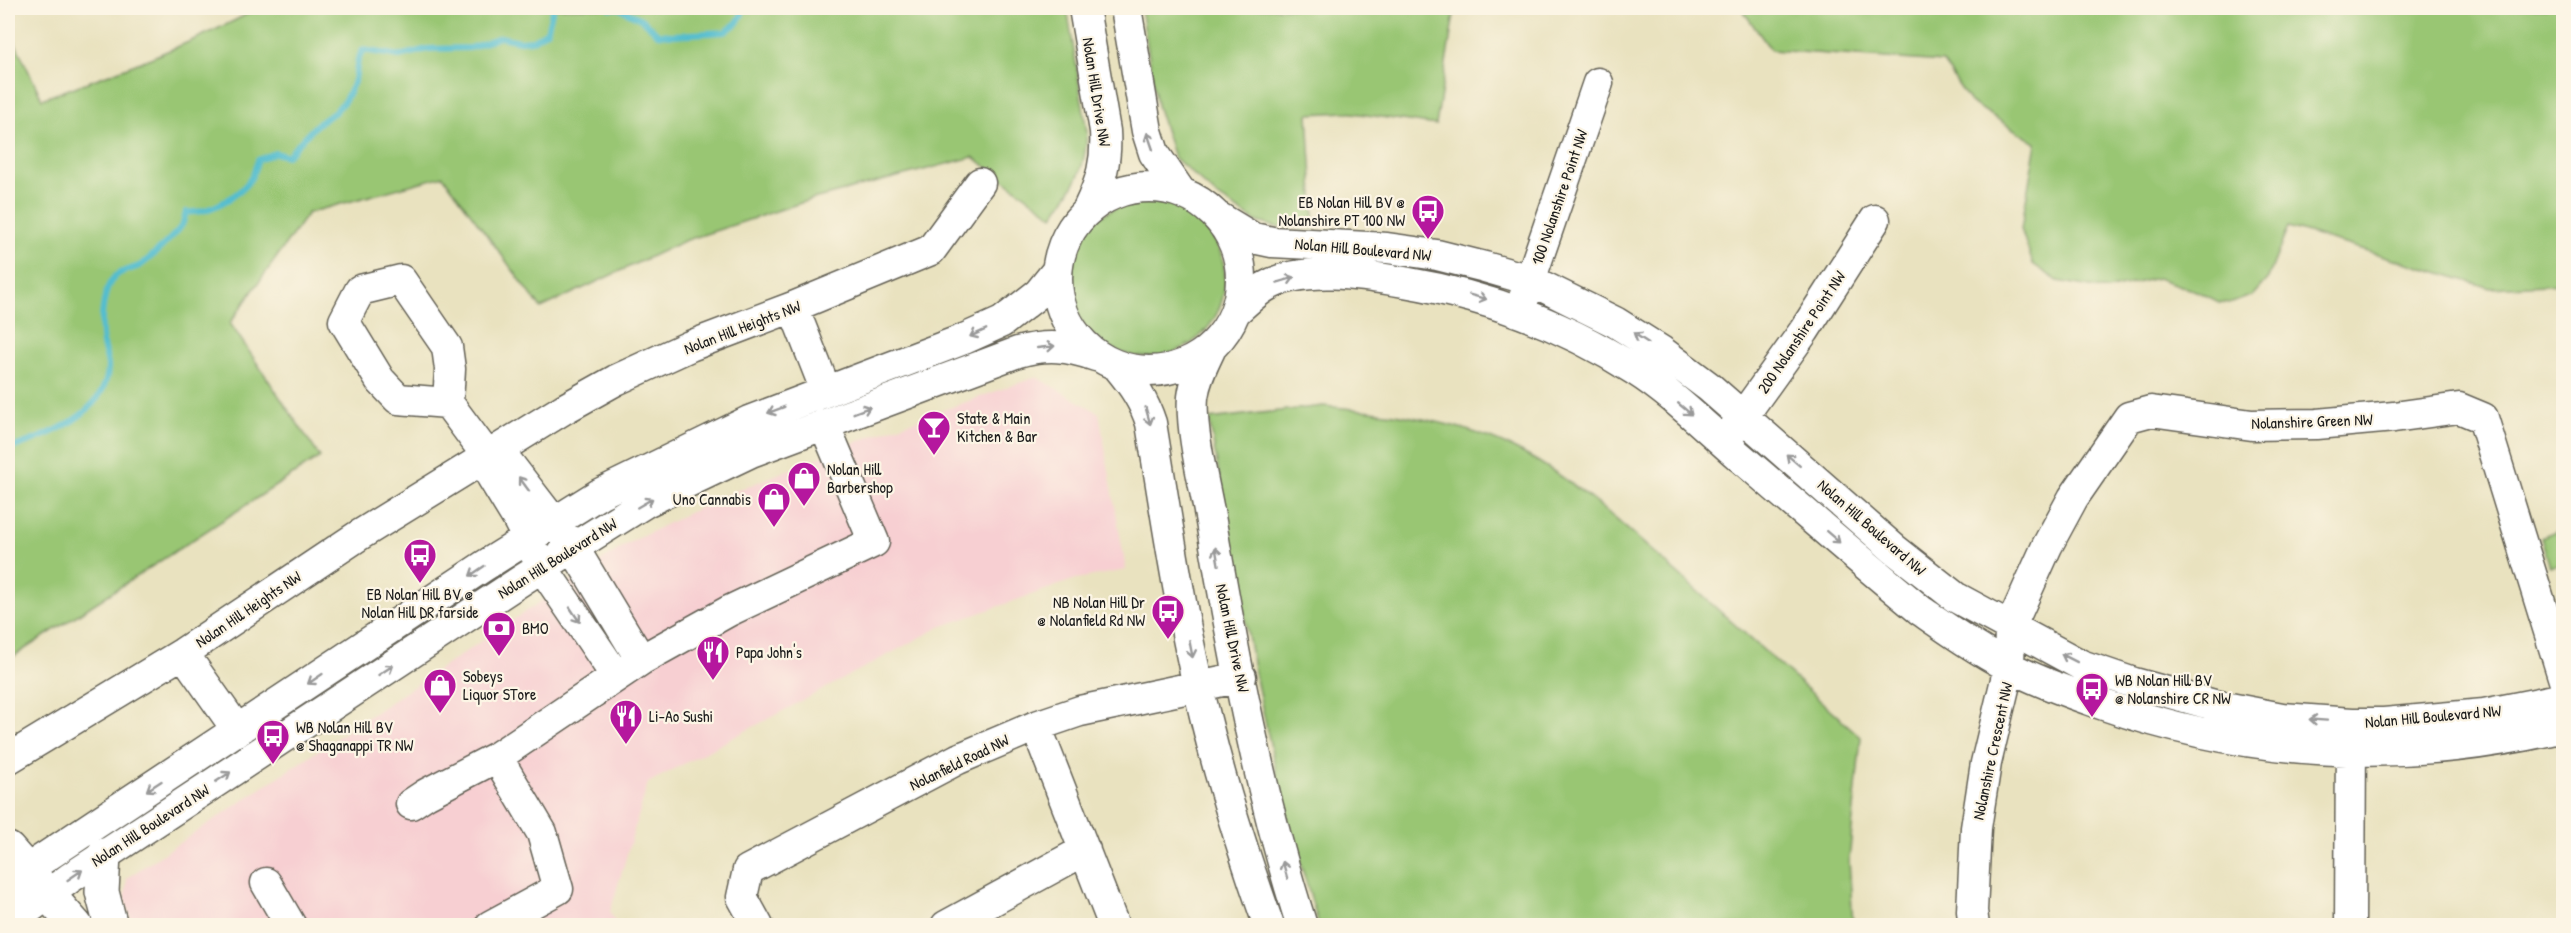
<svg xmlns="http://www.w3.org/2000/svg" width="2571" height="933" font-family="'Patrick Hand',sans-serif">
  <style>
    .built { fill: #f7cfd2 }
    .green { fill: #99c673; stroke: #5a7148; stroke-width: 1.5 }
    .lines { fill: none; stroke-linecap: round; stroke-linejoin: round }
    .stream { stroke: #53bdcf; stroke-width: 6 }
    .minor-casing { stroke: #646155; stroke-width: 33 }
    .major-casing { stroke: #646155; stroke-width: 36 }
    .minor { stroke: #fff; stroke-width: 30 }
    .major { stroke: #fff; stroke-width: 33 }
    .oneway { stroke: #999 }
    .labels { text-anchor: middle; stroke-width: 4.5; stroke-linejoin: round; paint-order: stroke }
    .street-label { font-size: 16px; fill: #1c1c1c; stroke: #fcf5e5 }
    .poi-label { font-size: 16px; fill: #1c1c1c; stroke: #fcf5e5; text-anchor: start }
  </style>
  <rect width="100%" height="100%" fill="#fcf5e5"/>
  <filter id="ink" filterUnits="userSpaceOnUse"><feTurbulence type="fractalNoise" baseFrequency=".0167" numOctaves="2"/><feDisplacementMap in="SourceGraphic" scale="12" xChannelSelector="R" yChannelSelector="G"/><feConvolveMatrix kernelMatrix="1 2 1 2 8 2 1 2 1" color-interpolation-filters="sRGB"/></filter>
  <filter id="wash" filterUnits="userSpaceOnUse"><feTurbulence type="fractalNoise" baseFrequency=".008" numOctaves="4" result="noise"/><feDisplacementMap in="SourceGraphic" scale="24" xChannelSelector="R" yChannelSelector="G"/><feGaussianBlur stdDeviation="1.35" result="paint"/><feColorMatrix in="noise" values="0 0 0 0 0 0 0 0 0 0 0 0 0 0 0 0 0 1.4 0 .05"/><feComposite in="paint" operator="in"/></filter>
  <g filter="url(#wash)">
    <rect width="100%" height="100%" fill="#e9e2bf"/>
    <path class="built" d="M1036,377L1099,413L1126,570L1076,579L940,627L648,783L610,912L617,925H133L125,900L127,878L627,544L719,498L874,435Z"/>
    <path class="green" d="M259,8H1067L1087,132C1085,173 1076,183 1053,216L973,157L813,199L684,241L541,308L443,176L308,213L230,323L320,457L8,660V28L42,99C116,72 190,45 259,8Z
      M1141,8H1455L1436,125L1346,112L1308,114L1315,229L1276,227L1255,221L1217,196L1174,157L1157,105Z
      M1741,8H2563V284L2490,288L2288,227L2268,278L2253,295L2232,303L2219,302L2199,292L2157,278L2107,290L2058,281L2033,264L2021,229L2036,143L1970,102L1943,62L1771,50Z
      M1069 279a78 78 0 1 1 156 0a78 78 0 1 1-156 0Z
      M1323,406C1390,412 1460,420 1521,452C1580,483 1628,530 1678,574C1739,628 1800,683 1861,737L1849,860L1853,925H1319L1284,808L1255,674L1209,419Z
      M2563,528V562L2550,567L2541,537Z"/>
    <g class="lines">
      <path class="stream" d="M610,8H619L643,20L658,34L673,35L725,32L737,23L742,14V8
        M8,449C45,437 107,415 108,367C108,359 104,351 103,344C100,326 102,296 111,281C118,270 129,271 139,266C146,263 178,232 182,225C184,221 185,216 186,212C207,215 240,196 251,178C254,173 256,166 258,160L275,153L287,156L316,125L335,112L345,100L355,80L358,59L363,50L399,56L428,49L470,48L500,37L520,41L533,40L547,31L553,8"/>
    </g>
  </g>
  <g filter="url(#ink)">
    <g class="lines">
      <defs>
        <path id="minor" d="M1084,8L1105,131C1107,161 1101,182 1088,209
          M1126,8L1147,131L1154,153L1180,191
          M1057 279a92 92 0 1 1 184 0a92 92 0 1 1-184 0Z
          M1220,218L1253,238L1272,242L1387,248L1437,255L1485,267L1530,280L1615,322L1661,351L1709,387L1894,549L1955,597L2081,665L2134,683L2214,705L2282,718L2352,723H2384L2484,714L2564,698
          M1524,298L1598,83
          M793,307L826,391
          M1237,310C1246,302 1255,293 1265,287C1302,265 1363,275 1404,282C1487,296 1563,324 1635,370C1673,394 1706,428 1740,457C1800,508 1859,560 1920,610C1949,630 1977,650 2008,666C2038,682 2072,694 2104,705C2256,758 2407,765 2564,727
          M1210,350C1203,365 1195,380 1193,397C1190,430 1205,487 1211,522C1234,657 1260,796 1302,926
          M1118,367C1133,385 1144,401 1151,423C1167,522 1182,622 1206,720C1223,790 1245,858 1269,926
          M448,403L398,399L380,380L344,321L360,290L401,280L447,347L450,369L448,403L488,457L492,477L517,518L542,567L616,676
          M1731,433L1804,331L1875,220
          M488,457L509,464L573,547L641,660
          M183,653L238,731
          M1036,726L1114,926
          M8,759L183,653L358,536L564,409L616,380L690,346L793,307L931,250L980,183
          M411,804L426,794L497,757
          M8,882L484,566L601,493L749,421L964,339L1002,322L1039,293L1056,272
          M266,883L291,926
          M8,924L70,878L525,578L646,502L751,452L1018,352C1047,344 1068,346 1096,356
          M490,926L558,889L542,833L497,757L641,660L729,611L874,542L824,424
          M758,926L742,897L748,870L958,759L1036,726L1080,711L1241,677
          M946,926L1085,850
          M1974,926L1972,911L1976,828L1986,763L2009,667L2010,628L2047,546L2073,498L2129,417L2151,411L2252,425L2317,424L2394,417L2459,408L2483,418L2564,680
          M2350,926L2351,734"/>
        <path id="major" d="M8,849L76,926
          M104,855L102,892L111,926
          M8,897L13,898L46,895"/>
      </defs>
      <use href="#minor" class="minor-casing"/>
      <use href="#major" class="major-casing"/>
      <use href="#minor" class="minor"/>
      <use href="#major" class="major"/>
    </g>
    <defs><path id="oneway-shaft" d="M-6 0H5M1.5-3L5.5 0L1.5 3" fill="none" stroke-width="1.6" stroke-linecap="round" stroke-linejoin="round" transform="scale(1.5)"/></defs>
    <g class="oneway">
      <use href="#oneway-shaft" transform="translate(1150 141) rotate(-109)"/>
      <use href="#oneway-shaft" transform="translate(1286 280) rotate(-16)"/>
      <use href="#oneway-shaft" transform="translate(1478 297) rotate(15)"/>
      <use href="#oneway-shaft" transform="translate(978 333) rotate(156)"/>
      <use href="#oneway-shaft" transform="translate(1641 338) rotate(-147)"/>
      <use href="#oneway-shaft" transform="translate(1046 347) rotate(-6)"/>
      <use href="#oneway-shaft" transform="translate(1685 409) rotate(40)"/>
      <use href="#oneway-shaft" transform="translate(776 410) rotate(159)"/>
      <use href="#oneway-shaft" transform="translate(862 410) rotate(-21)"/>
      <use href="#oneway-shaft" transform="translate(1148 416) rotate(74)"/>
      <use href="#oneway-shaft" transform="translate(1793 460) rotate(-139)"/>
      <use href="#oneway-shaft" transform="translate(524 484) rotate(-126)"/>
      <use href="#oneway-shaft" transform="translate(645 503) rotate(-30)"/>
      <use href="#oneway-shaft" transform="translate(1833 537) rotate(41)"/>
      <use href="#oneway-shaft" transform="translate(1217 556) rotate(-100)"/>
      <use href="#oneway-shaft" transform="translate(477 571) rotate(146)"/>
      <use href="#oneway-shaft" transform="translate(575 615) rotate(56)"/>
      <use href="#oneway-shaft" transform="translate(1191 649) rotate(79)"/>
      <use href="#oneway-shaft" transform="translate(2069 658) rotate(-153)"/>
      <use href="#oneway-shaft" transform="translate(386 670) rotate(-33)"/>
      <use href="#oneway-shaft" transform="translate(315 679) rotate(146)"/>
      <use href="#oneway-shaft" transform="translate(2318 720) rotate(-176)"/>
      <use href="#oneway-shaft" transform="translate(223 777) rotate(-33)"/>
      <use href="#oneway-shaft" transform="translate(154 786) rotate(147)"/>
      <use href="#oneway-shaft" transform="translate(1285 870) rotate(-105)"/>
      <use href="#oneway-shaft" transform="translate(75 875) rotate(-34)"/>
    </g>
  </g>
  <defs>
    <symbol id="bus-pin" viewBox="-11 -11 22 30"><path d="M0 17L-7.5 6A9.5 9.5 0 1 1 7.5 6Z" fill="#b5179e" stroke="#fcf5e5"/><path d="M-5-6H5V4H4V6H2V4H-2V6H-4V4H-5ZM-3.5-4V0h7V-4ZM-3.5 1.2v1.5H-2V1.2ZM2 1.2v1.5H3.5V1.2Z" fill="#fff"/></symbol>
    <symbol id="bar-pin" viewBox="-11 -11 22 30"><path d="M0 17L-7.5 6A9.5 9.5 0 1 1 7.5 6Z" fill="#b5179e" stroke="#fcf5e5"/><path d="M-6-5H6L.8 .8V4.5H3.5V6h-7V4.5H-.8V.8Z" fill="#fff"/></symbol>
    <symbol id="shop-pin" viewBox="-11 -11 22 30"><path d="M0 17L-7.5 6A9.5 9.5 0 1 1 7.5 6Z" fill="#b5179e" stroke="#fcf5e5"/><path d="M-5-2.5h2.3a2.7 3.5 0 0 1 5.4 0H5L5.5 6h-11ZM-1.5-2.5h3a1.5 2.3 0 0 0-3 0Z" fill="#fff"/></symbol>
    <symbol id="bank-pin" viewBox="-11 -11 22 30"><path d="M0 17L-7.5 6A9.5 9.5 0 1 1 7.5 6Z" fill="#b5179e" stroke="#fcf5e5"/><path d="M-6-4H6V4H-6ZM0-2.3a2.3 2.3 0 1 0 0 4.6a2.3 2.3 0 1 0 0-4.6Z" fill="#fff"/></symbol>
    <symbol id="restaurant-pin" viewBox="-11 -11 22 30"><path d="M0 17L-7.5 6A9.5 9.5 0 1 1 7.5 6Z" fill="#b5179e" stroke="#fcf5e5"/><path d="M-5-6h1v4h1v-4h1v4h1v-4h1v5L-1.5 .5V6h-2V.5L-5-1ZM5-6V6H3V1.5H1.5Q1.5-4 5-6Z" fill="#fff"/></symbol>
  </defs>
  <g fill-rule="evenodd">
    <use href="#bus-pin" x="1409" y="192" width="38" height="52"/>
    <use href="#bar-pin" x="915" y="408" width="38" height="52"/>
    <use href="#shop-pin" x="785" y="459" width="38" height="52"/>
    <use href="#shop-pin" x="755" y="480" width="38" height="52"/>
    <use href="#bus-pin" x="401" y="536" width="38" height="52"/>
    <use href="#bus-pin" x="1149" y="592" width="38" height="52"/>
    <use href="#bank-pin" x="480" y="609" width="38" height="52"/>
    <use href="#restaurant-pin" x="694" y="633" width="38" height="52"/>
    <use href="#shop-pin" x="421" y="666" width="38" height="52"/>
    <use href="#bus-pin" x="2073" y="670" width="38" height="52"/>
    <use href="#restaurant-pin" x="607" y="697" width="38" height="52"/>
    <use href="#bus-pin" x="254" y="717" width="38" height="52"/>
  </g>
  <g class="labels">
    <g class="street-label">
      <text transform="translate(1097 92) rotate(81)" y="6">Nolan Hill Drive NW</text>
      <text transform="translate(1559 197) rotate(-71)" y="6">100 Nolanshire Point NW</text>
      <text transform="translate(1363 249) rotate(5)" y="6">Nolan Hill Boulevard NW</text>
      <text transform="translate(742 327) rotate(-21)" y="6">Nolan Hill Heights NW</text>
      <text transform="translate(1801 332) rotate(-56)" y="6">200 Nolanshire Point NW</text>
      <text transform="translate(2312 421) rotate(-2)" y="6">Nolanshire Green NW</text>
      <text transform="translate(1872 527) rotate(41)" y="6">Nolan Hill Boulevard NW</text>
      <text transform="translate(557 558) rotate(-32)" y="6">Nolan Hill Boulevard NW</text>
      <text transform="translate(248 609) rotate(-34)" y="6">Nolan Hill Heights NW</text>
      <text transform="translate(1233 638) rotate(78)" y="6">Nolan Hill Drive NW</text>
      <text transform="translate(2433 716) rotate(-5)" y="6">Nolan Hill Boulevard NW</text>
      <text transform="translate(1992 751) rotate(-78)" y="6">Nolanshire Crescent NW</text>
      <text transform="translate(959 762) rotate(-26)" y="6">Nolanfield Road NW</text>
      <text transform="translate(150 825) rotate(-33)" y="6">Nolan Hill Boulevard NW</text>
    </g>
    <g class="poi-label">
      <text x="1405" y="208" text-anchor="end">EB Nolan Hill BV @<tspan x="1405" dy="18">Nolanshire PT 100 NW</tspan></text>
      <text x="957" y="424">State &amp; Main<tspan x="957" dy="18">Kitchen &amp; Bar</tspan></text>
      <text x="827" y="475">Nolan Hill<tspan x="827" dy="18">Barbershop</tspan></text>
      <text x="751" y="505" text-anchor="end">Uno Cannabis</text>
      <text x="420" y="600" text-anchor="middle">EB Nolan Hill BV @<tspan x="420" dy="18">Nolan Hill DR farside</tspan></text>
      <text x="1145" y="608" text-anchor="end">NB Nolan Hill Dr<tspan x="1145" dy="18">@ Nolanfield Rd NW</tspan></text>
      <text x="522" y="634">BMO</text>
      <text x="736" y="658">Papa John's</text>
      <text x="463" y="682">Sobeys<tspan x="463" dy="18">Liquor STore</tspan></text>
      <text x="2115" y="686">WB Nolan Hill BV<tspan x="2115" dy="18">@ Nolanshire CR NW</tspan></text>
      <text x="649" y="722">Li-Ao Sushi</text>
      <text x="296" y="733">WB Nolan Hill BV<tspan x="296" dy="18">@ Shaganappi TR NW</tspan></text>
    </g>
  </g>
  <rect width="2571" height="933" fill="none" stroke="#fcf5e5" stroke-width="30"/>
</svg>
